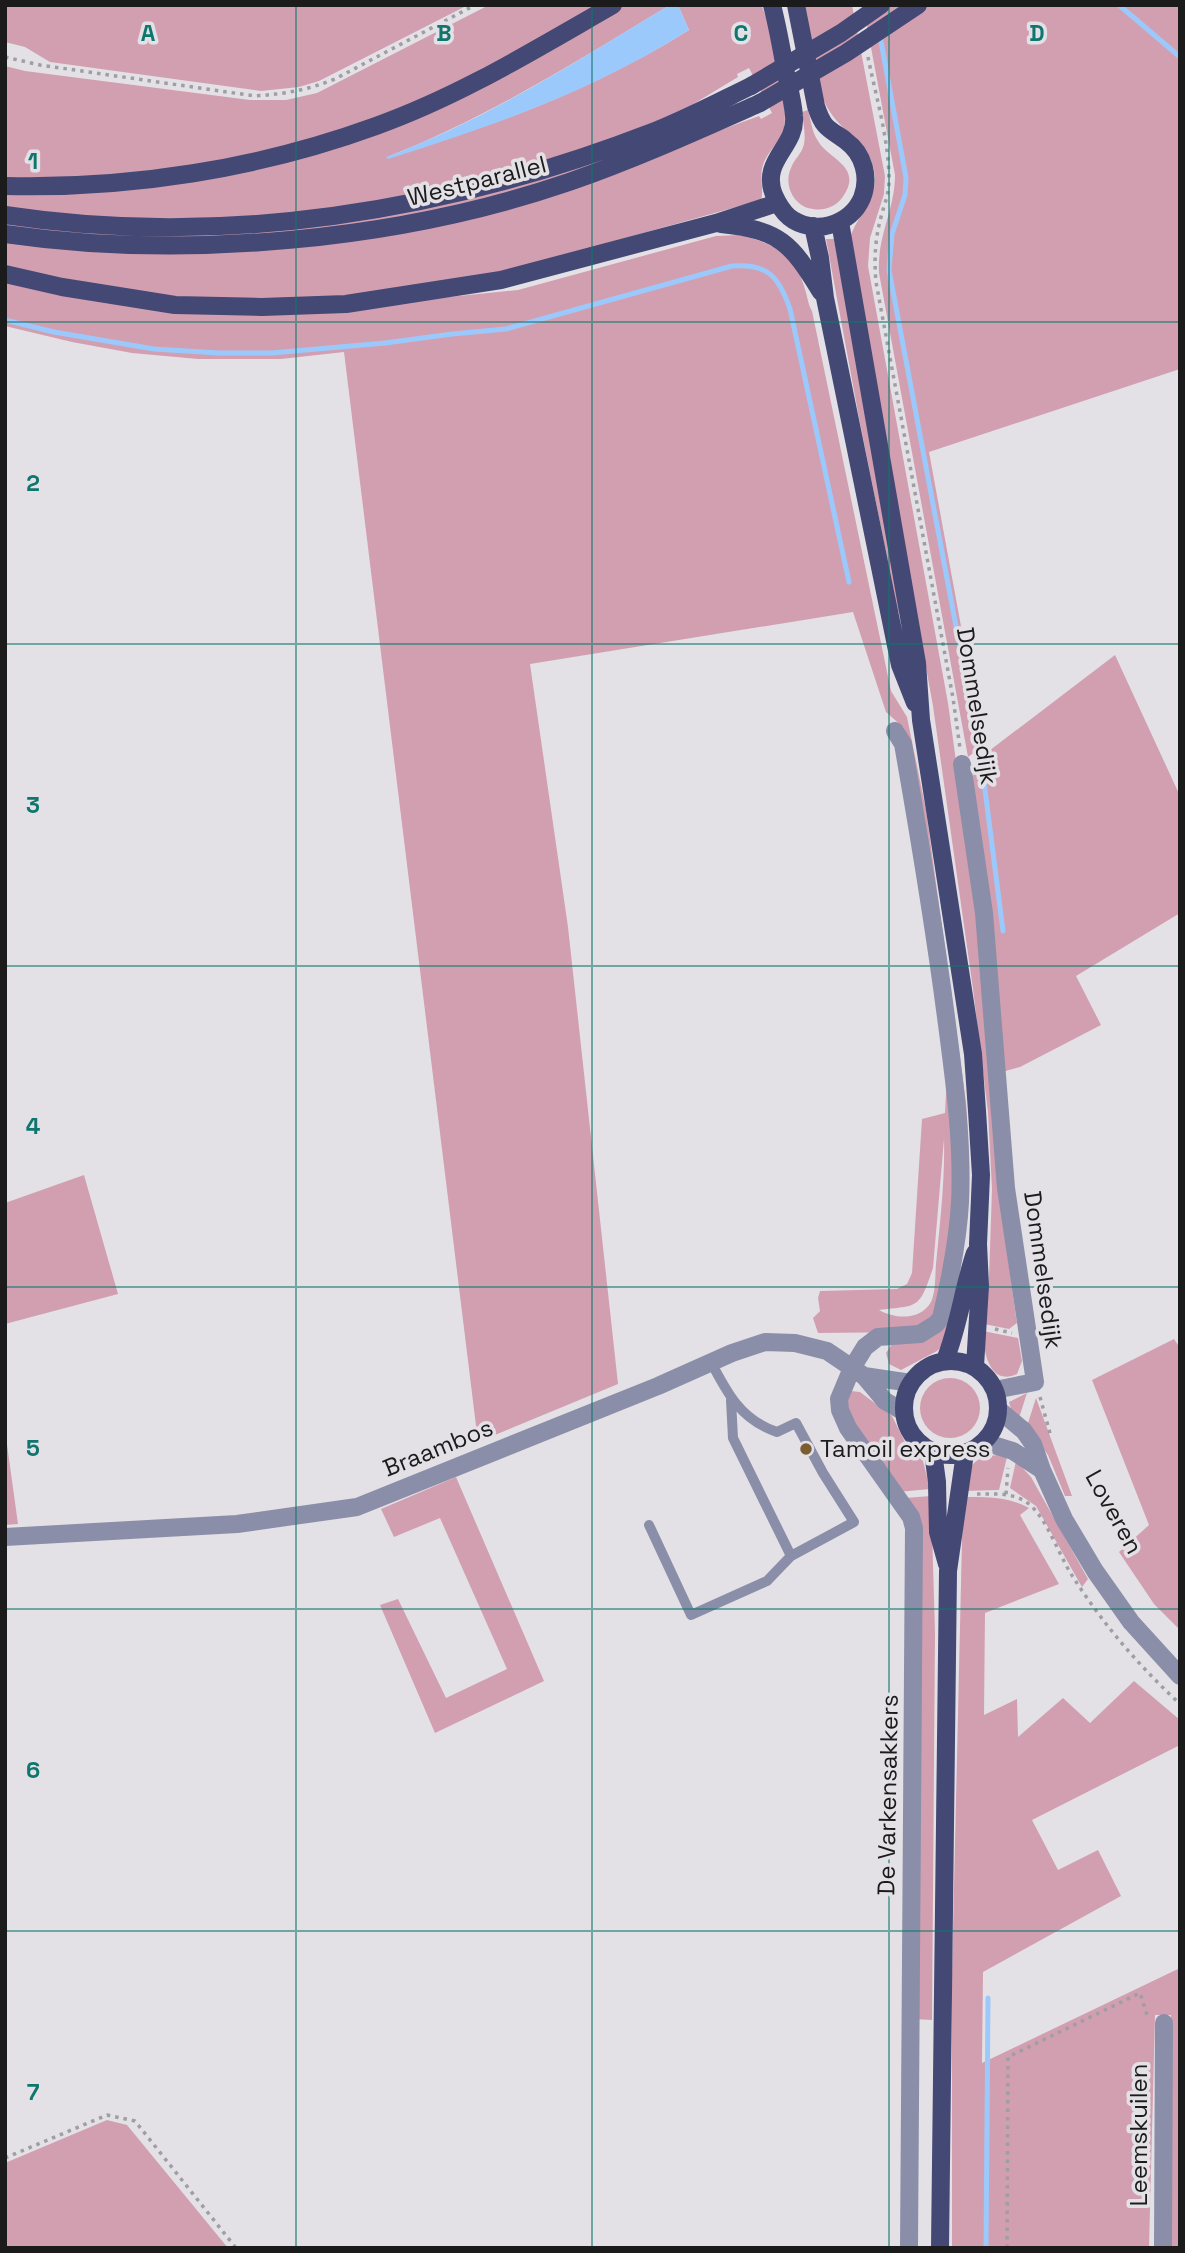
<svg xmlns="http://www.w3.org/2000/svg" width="1185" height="2253" font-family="'Space Grotesk',sans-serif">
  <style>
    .green { fill: #d29fb0; fill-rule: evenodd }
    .water { fill: #9cc9fc }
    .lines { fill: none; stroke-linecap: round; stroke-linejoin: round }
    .stream { stroke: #9cc9fc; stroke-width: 5 }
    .path { stroke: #9f9ea2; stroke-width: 3.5; stroke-dasharray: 3.5 5; stroke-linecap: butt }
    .service { stroke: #8a8ea8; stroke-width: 10 }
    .minor { stroke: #8a8ea8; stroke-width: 18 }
    .tertiary { stroke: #8a8ea8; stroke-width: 18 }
    .primary { stroke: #434874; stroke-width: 18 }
    .primary-bridge { stroke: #434874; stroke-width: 18 }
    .grid { fill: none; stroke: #0f766e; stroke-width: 2; stroke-opacity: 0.55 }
    .poi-dot { fill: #7a5d31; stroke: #e3e1e6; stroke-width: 2.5 }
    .labels { text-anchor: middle; stroke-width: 7; stroke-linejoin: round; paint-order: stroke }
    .street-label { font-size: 24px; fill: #1b1b1c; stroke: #e3e1e6 }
    .poi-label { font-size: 24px; fill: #1b1b1c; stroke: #e3e1e6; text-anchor: start }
    .grid-label { font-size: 23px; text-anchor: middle; font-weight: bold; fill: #0f766e; stroke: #e3e1e6; stroke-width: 7; stroke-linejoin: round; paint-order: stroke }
  </style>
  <rect width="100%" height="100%" fill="#e3e1e6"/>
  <path class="green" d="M5,5H468L319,81L299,87L261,91L50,62L25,47L5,42Z
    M489,5H602L514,56L381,118L257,155L128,177L5,181V66L25,71L250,100H286L317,93Z
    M624,5H670C578,60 488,118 387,157C495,126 593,90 689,30L678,5H761C772,26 791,110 783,131C778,145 765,153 762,169C760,179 764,191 761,200L508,271L411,290L274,301L162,297L5,268V240H339L685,143L759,116L761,119L772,113L749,68L737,74L738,77L682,111L570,155L415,197L280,216L125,220L5,209V193L261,166L537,56Z
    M804,5H852L885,176L884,194L870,238L868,266L948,703L977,913L1000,1202L1016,1317L1017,1323L1009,1329L984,1324L989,1278L992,1189L988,1112L973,989L933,706L849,243C853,219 875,205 875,179C874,143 840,134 826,105C812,75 809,37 804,5Z
    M863,5H1180V369L929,452L983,746L968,757L879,273C877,235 895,210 895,175Z
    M736,99L738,105L647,146L513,192L398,219L283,234L157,239L5,228V221L54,227L397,212Z
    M808,110C811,121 812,132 818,141C828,159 865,167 842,198C835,207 824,211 813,209C794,207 783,185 791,168C794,159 802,154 804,144C806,134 803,122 802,112Z
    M738,235C770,242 794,252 804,286C807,294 808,305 812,311L891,691L907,717L926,810L966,1102C972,1180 967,1239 952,1317L962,1202L918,793L904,728L886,712L853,612L530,664L568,927L618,1384L478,1442L344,352L281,359H198L132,353L72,342L5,326V280L102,300L439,298L518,290L716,236Z
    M826,239H834L903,611L898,612L860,423Z
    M1115,655L1180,796V913L1076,976L1101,1025L1020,1067L1002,1072L972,778L977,767L986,762L985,754Z
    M947,1073L953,1140L951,1230L936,1314L915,1332L818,1333L813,1318L820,1311L818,1298L820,1291L897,1289L907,1284L912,1273L922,1119L945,1113ZM944,1139C945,1180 940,1223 936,1264C935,1275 936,1291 931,1302C920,1321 895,1319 879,1310C919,1305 919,1310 933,1268Z
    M84,1175L118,1294L5,1324V1203Z
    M943,1321L951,1323L941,1347L937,1351L901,1370L889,1364L886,1353L892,1344Z
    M983,1331L1018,1338L1022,1361L1017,1374C989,1387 983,1350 983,1331Z
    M1174,1339L1180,1348V1630L1154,1604L1119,1552L1149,1525L1092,1380Z
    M920 1408a30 30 0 1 1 60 0a30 30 0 1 1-60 0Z
    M851,1391L860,1392L892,1416L906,1444L923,1461L930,1489L898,1492L846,1416L844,1401Z
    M1027,1393L1019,1418L1011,1409L1009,1402Z
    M1036,1398L1072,1496H1065L1048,1455L1027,1426Z
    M5,1430L18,1524L5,1525Z
    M998,1455L1007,1457L999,1490L963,1491C970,1467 970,1457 998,1455Z
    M1016,1461L1031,1477L1088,1579L1082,1587L1036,1506L1010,1488Z
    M456,1477L544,1681L435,1733L380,1605L398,1599L446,1698L507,1669L440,1518L394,1537L381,1509Z
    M931,1496L935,1632L932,2020L913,2019L920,1577C924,1536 923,1534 905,1498Z
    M963,1497C987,1497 1007,1496 1029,1508L1020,1515L1059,1584L985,1613L984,1715L1017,1699L1018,1737L1063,1698L1090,1723L1134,1681L1180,1720V1745L1032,1820L1058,1870L1098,1850L1121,1896L983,1972L982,2063L1180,1968V2248H1171V2015H1155L1149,2248H952V1974Z
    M107,2120L127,2125L228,2248H5V2163Z"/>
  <path class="water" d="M670,5H678L689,30C591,92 497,124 388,159L386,157C488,119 578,60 670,5Z"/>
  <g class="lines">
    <path class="stream" d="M1119,5L1180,57
      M880,36L906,178L905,195L892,234L889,270L977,738
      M5,320L54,332L154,349L219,353H272L385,343L452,334L506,329L732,266C768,263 779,277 790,309L849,582
      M983,774L1003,931
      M986,2248L988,1998"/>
    <path class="path" d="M5,57L40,65L255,96C284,94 308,90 335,79L475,5
      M868,57C876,97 889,140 889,180C889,194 884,205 881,217C875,239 874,260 876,282L953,698L960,748
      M995,1329L1012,1333
      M1040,1397L1051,1437
      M977,1494C995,1494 1014,1492 1029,1504C1048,1520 1059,1556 1073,1577C1103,1624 1139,1666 1180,1704
      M1006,1494L1008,1468
      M5,2158L107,2115L135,2121L236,2248
      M1007,2248L1008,2057L1140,1993L1148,2018"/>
    <path class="service" d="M711,1362C727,1393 741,1420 777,1432L796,1423L823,1473L854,1522L791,1556L733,1438L731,1400
      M649,1525L691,1615L767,1581L791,1556"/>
    <path class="minor" d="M895,731L903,744C919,835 934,925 946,1017C954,1078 963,1141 960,1202C958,1241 950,1280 941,1318L936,1324L920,1334L878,1337L865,1347L852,1368L839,1399L840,1410L848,1428L911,1517L914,1528L909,2248
      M962,764L984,913L1006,1188L1035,1382L995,1390
      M864,1376L911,1383
      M5,1537L237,1524L357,1507L658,1386L732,1353L765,1342L795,1343L827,1351L864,1376L885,1401L904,1412
      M1163,2248L1164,2023"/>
    <path class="tertiary" d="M999,1410L1024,1431L1033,1444L1042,1470L1064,1519L1095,1571L1131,1622L1180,1676
      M984,1442L1013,1451L1042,1470"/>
    <path class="primary" d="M772,5C778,28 782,51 786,74C789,87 793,102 794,116C797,147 760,160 774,195C778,204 782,211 789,217C800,226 817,229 830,225C844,221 856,212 862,198C870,178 864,154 846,141C839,135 831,132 825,125C820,119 818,112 816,106L796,5
      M5,186C130,189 258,169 376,126C460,96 536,49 613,5
      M5,215C223,248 446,212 650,133C684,120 718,102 751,86
      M840,222L917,663L921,720L973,1054L977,1111L981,1175L978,1244L980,1286L975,1366
      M721,224C780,230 791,243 821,292
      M813,226L820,258L825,298L900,665L915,703
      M5,234C185,260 397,241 569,182C635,159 697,131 760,103
      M5,274L62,287L175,305L262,307L346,304L501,280L716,223L777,203
      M945,1360C959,1326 963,1288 975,1253
      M904 1408a47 47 0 1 1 94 0a47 47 0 1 1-94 0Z
      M933,1452L937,1482L938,1532L947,1564
      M940,2248L948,1571L965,1453"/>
    <path class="primary-bridge" d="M751,86L841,33L881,5
      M760,103L846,53L918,5"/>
  </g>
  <path class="grid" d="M296,5V2248M592,5V2248M889,5V2248M5,322H1180M5,644H1180M5,966H1180M5,1287H1180M5,1609H1180M5,1931H1180"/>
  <circle class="poi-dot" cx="806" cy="1449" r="7"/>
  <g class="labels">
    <g class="street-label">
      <text transform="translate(477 181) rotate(-14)" y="8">Westparallel</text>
      <text transform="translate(977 706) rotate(81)" y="8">Dommelsedijk</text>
      <text transform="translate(1043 1270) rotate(82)" y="8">Dommelsedijk</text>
      <text transform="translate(438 1448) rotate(-22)" y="8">Braambos</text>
      <text transform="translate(1114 1512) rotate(61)" y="8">Loveren</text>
      <text transform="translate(888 1795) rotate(-89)" y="8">De Varkensakkers</text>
      <text transform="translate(1139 2135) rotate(-90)" y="8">Leemskuilen</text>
    </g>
    <g class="poi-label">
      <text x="820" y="1457">Tamoil express</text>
    </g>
  </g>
  <g class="grid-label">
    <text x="148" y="41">A</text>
    <text x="444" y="41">B</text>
    <text x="741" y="41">C</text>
    <text x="1037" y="41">D</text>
    <text x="33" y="169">1</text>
    <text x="33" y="491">2</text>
    <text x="33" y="813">3</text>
    <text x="33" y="1134">4</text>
    <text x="33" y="1456">5</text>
    <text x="33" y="1778">6</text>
    <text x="33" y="2100">7</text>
  </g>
  <rect width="1185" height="2253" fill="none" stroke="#1b1b1c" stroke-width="14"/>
</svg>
